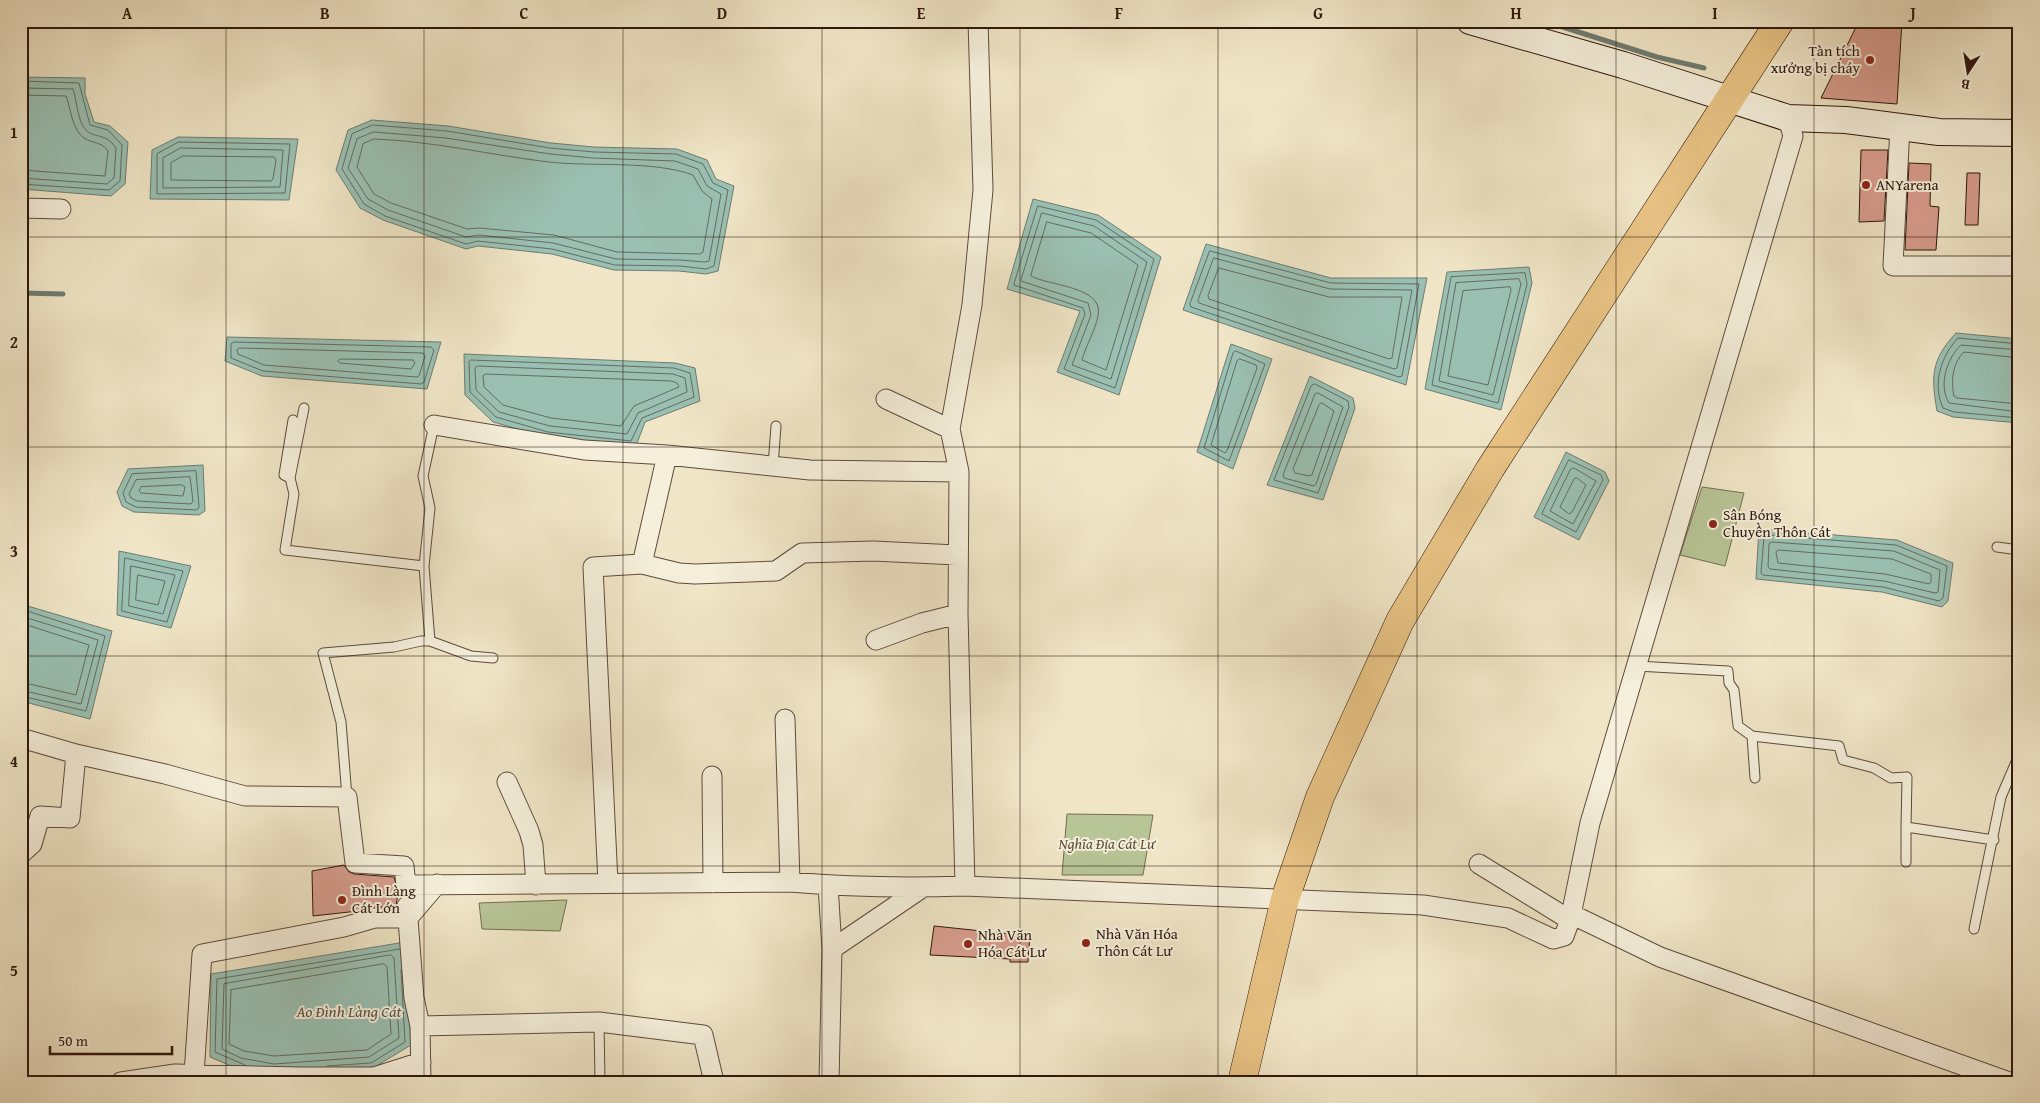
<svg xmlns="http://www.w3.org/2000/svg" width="2040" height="1103" font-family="'Gentium Book Plus',serif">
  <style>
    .green { fill: #b8c597; stroke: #736e52 }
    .water { fill: #9ac0b3; stroke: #6f7c71 }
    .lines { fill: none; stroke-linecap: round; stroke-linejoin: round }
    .shore { stroke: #646c60; stroke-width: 1 }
    .stream { stroke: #6f7c71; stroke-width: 5 }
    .building { fill: #d89d8e; stroke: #2e170d }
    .service-casing { stroke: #5e4b3c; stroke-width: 11 }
    .minor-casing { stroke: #5e4b3c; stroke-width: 21 }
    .secondary-casing { stroke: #2e170d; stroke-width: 28 }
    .primary-casing { stroke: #2e170d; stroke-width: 29 }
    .service { stroke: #f5efdb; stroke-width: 9 }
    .minor { stroke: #f5efdb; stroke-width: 19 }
    .secondary { stroke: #f5efdb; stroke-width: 26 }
    .primary { stroke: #e8c384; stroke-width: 28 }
    .grid { fill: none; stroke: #2e170d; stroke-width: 1; stroke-opacity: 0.55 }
    .poi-dot { fill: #8f2418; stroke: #f5efdb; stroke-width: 2 }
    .labels { text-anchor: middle; stroke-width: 4; stroke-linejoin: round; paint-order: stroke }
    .poi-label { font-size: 15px; fill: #2e170d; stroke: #f5efdb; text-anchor: start }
    .park-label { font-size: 15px; font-style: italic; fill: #574b36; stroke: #f5efdb }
    .water-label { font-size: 16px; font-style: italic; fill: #545247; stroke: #f5efdb }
    .neatline { fill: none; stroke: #2e170d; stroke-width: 2 }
    .grid-label { font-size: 16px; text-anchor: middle; font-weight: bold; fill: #2e170d }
  </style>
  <rect width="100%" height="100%" fill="#f0e6c7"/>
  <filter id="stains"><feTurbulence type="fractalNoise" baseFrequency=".004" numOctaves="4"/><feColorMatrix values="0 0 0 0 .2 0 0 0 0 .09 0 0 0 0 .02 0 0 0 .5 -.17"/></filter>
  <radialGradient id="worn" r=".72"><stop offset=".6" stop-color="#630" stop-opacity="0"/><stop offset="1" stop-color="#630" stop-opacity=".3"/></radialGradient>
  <path class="green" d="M1702,487L1744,493L1725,566L1680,555Z
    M1067,814L1153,815L1143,875H1062Z
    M567,900L560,931L482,929L479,903Z"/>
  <path class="water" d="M21,77L85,78V94L94,122L110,126L128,142L125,184L111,196L21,189Z
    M372,120L448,126L551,143L594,147L677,149L707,160L716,179L734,186L718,271L706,274L679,271L614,270L552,254L478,246L466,249L383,220L360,208L336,170L348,130Z
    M178,137L298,139L289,200L150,199L152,150Z
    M1033,199L1098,215L1161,257L1119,395L1057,372L1080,311L1007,289Z
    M1206,244L1331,278H1427L1406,385L1183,310Z
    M1529,267L1532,283L1501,410L1425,389L1447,272Z
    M1956,333L2019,339V423L1953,417L1937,411C1931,376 1931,360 1956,333Z
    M227,337L441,342L427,389L262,376L225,361Z
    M1231,344L1272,359L1233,469L1197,452Z
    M464,354L675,363L695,368L700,401L645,422L636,446L547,437L493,422L465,395Z
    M1310,376L1353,398L1355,408L1323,500L1267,485Z
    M1566,452L1605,472L1609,481L1579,540L1534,517Z
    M203,465L205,511L199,515L134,512L122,506L117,492L128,469Z
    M1759,529L1897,540L1953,563L1948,601L1942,607L1882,592L1756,579Z
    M119,551L191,566L171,628L117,615Z
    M21,604L112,631L90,719L21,701Z
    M405,942L411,1045L373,1068L238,1069L210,1057L211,974Z"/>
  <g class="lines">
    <path class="shore" d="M21,81L79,83L90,125L108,130L122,145L120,181L109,190L21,184
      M21,88L73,89C77,100 77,121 86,130C95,139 105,132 116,148L114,178L107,184L21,178
      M21,95L66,96C71,109 72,130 84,138C93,144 101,141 108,151L105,176L21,170
      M373,125L447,131L550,148L594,152L676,154L703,164L713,183L728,190L714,266L706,269L680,266L615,265L552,249L478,241L466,244L385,216L364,204L342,169L352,134Z
      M374,132L446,138L550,154L593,158L675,161L698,169L707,186L721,194L709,261L705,262L680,260L616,259L553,243L479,235L466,237L388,210L368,199L348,168L357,139Z
      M374,139C433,141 490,155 549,162C594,167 651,160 693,175L702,191L712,199L703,252L700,254L617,252L554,235L479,228L467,229L391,203L374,194L357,167L363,144Z
      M179,142L290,144L285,193L157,194V154Z
      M181,148L283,150L280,187L163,188V158Z
      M183,156L274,157L276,160L273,179L271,181L171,180V163Z
      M1038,206L1096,220L1154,259L1115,388L1064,369L1085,314L1083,308L1014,285Z
      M1042,213L1094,226L1147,262L1111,379L1072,365L1091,315L1088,303L1021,281Z
      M1047,222L1091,233L1138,265L1106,370L1082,360C1086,345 1095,331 1098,316C1105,286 1048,286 1031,276Z
      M1210,251L1331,283L1419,284L1402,376L1399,377L1191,307L1190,304Z
      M1214,258L1330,289L1412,290L1397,368L1394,369L1199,303L1198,301Z
      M1219,268L1329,297H1402L1392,358L1389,359L1209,299L1208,296Z
      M1525,273L1527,284L1498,403L1432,385L1451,277Z
      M1519,279L1521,284L1493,395L1439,381L1456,283Z
      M1510,287L1511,290L1488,385L1448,376L1463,291Z
      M234,342L431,347L434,350L424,382L421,384L263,371L231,358V344Z
      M2019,344L1958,338C1941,356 1932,384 1943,408L1954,412L2019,418
      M240,348L423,353L425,356L419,376L417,377L264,365L238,354L237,350Z
      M2019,350L1961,345C1947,358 1938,385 1949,403L2019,412
      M1236,351L1265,364L1229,461L1204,448L1233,353Z
      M2019,358L1964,352C1952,364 1951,381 1954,396L1957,398L2019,404
      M341,359L413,360L415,363L411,369L340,363L338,361Z
      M1240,359L1256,365L1257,368L1227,451L1225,453L1211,445L1237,361Z
      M471,360L674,368L690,373L694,397L642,418L631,441L548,432L496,417L470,392L469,362Z
      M478,366L673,374L685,378L687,392L638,413L627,434L550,426L499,412L476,390L475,368Z
      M486,374L671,381L677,383L679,387L634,406L621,426L551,418L503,405L484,387L483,376Z
      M1315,384L1348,401L1349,407L1318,493L1274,480L1311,386Z
      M1318,393L1343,407L1316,484L1314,486L1284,478L1283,475L1315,394Z
      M1322,403L1334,411L1312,475L1309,476L1295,473L1293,469L1319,405Z
      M1569,460L1601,475L1603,480L1576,532L1542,514Z
      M1574,468L1596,481L1573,524L1550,511L1570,470Z
      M196,471L199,507L197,510L136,507L126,502L123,493L132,474Z
      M190,477L193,501L191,504L137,501L131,498L129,494L136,480Z
      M1577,478L1586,485L1572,512L1569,514L1560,507L1574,479Z
      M182,485L185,487L183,496L141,493L139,491L141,487Z
      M1766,535L1896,545L1947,566L1943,598L1939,601L1883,587L1763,575L1761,573L1764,537Z
      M1772,542L1894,551L1940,570L1938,592L1935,593L1884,581L1770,569L1768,567L1769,544Z
      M1779,550L1892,559L1931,574V582L1929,584L1885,574L1778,563L1776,552Z
      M125,558L183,571L167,622L122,611Z
      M131,566L175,575L163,614L129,606Z
      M138,575L165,581L158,605L136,600Z
      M21,609L105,636L86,711L21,696
      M21,616L98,640L81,704L21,690
      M21,623L89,645L76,695L21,682
      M391,955L394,958L399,1038L369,1057L274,1064L241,1058L222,1049L224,984Z
      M384,964L387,967L391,1034L367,1050L274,1056L244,1051L229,1044L231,990Z
      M245,1065L215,1052L217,979L400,949
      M327,1066L371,1063L405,1042L401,970"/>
    <path class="stream" d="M1544,21L1657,57L1704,68
      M21,293L63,294"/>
  </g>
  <path class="building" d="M1859,21H1902L1897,104L1821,98Z
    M1861,150H1888L1884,221L1859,222Z
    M1909,163L1931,164L1930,206L1939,207L1936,250H1905Z
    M1967,173H1980L1978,225H1965Z
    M344,865L349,872L354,874L394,877L398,892L396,907H375L358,911L313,916L312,871Z
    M934,926L1011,934V932L1030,934L1028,962H1010V959L930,955Z"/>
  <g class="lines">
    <defs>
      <path id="service" d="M304,408L290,478L294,494L285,550L424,566
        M773,466L776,426
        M290,478L284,475L293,420
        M1997,547L2019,550
        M430,641L424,566L430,508L423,476L434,425
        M1636,666L1728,671L1729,683L1734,690L1738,726L1752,736L1839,746L1843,760L1874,768L1891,778L1907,777L1906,827L1994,840
        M1752,736L1755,778
        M347,797L341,722L323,653L394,647L421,641H430L471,656L493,658
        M1906,862V827
        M1974,929L2001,797L2019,755
        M599,1022L600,1082"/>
      <path id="minor" d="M1900,126L1893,266H2019
        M21,208L61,209
        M886,399L950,429
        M434,425L584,450L667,455L810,470L959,472
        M642,564L667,455
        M876,640L922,623L958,614
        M785,719L790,882
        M21,738L76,754L165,774L245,796L347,797L355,863L404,866L406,885L790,882C848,887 906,888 965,886L1423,905L1508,918L1553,939L1564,936L1570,920L1479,864
        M712,776L713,883
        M507,782L529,831L533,845L536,885
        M21,854L32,844L40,816L70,818L76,754
        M608,883L593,567L642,564L679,573L695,574L776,571L802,553L873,551L957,555
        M828,885L832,949L829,1082
        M965,886L958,614L959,472L950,429L972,305L983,190L978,21
        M407,906L414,998L420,1026L421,1082
        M1571,914L1660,957L2009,1082
        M1570,920L1590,823L1793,136L1788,118
        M832,949L922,888
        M420,1026L599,1022L703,1035L714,1082
        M194,1075L202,954L344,927L375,918H408L437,884
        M299,1077H374L421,1062
        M121,1082L175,1074L299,1077L309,1082"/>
      <path id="secondary" d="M1470,21L1623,65L1788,118L1846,120L1939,132L2019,133"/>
      <path id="primary" d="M1242,1082L1285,899L1320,797L1400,621L1490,469L1780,21"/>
    </defs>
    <use href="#service" class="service-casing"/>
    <use href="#minor" class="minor-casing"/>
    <use href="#secondary" class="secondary-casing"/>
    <use href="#primary" class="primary-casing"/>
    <use href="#service" class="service"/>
    <use href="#minor" class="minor"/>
    <use href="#secondary" class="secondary"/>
    <use href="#primary" class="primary"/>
  </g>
  <path class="grid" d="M226,21V1082M424,21V1082M623,21V1082M822,21V1082M1020,21V1082M1218,21V1082M1417,21V1082M1616,21V1082M1814,21V1082M21,237H2019M21,447H2019M21,656H2019M21,866H2019"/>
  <g class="poi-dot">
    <circle cx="1870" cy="60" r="5"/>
    <circle cx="1866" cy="185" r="5"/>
    <circle cx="1713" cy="524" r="5"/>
    <circle cx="342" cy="900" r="5"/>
    <circle cx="1086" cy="943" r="5"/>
    <circle cx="968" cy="944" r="5"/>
  </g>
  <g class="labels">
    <g class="poi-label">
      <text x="1860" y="56" text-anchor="end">Tàn tích<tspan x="1860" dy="17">xưởng bị cháy</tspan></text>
      <text x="1876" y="190">ANYarena</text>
      <text x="1723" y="520">Sân Bóng<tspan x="1723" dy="17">Chuyền Thôn Cát</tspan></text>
      <text x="352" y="896">Đình Làng<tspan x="352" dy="17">Cát Lớn</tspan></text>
      <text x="1096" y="939">Nhà Văn Hóa<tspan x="1096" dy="17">Thôn Cát Lư</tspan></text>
      <text x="978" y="940">Nhà Văn<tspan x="978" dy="17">Hóa Cát Lư</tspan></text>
    </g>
    <g class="park-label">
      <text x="1107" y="849">Nghĩa Địa Cát Lư</text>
    </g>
    <g class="water-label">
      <text x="349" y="1017">Ao Đình Làng Cát</text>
    </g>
  </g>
  <rect width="2040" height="1103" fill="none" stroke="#f0e6c7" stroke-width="55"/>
  <g transform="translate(1968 72) rotate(192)" stroke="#f5efdb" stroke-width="4" paint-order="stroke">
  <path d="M0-4L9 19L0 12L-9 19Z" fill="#2e170d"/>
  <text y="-8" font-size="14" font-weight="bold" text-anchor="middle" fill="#2e170d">B</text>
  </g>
  <path d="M50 1046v8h122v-8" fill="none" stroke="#2e170d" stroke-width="2.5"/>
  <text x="58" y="1046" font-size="15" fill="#2e170d" stroke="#f5efdb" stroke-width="4" paint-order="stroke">50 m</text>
  <rect x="28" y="28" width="1984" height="1048" class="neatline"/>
  <g class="grid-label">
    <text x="127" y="19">A</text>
    <text x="325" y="19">B</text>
    <text x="524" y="19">C</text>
    <text x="722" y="19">D</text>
    <text x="921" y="19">E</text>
    <text x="1119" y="19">F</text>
    <text x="1318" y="19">G</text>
    <text x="1516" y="19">H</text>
    <text x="1715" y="19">I</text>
    <text x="1913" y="19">J</text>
    <text x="14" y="138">1</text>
    <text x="14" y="348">2</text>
    <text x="14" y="557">3</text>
    <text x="14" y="767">4</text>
    <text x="14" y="976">5</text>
  </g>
  <rect width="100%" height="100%" filter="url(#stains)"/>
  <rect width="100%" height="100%" fill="url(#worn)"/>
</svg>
